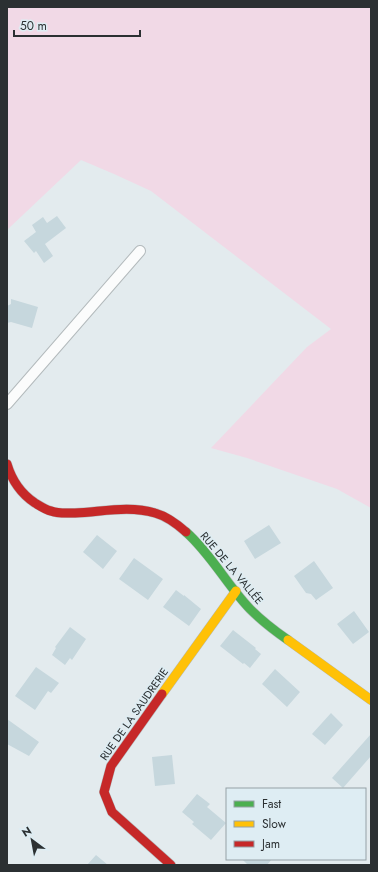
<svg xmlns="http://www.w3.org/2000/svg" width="378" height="872" font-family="Jost,sans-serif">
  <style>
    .green { fill: #f1d9e6 }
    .building { fill: #c6d7dd }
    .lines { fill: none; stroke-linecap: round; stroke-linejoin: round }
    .lane-casing { stroke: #b3babc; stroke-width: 12 }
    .fast-casing { stroke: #b3babc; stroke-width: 10 }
    .slow-casing { stroke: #b3babc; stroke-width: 10 }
    .jam-casing { stroke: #b3babc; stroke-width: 10 }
    .lane { stroke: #fbfcfc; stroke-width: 10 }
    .fast { stroke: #4caf50; stroke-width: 9 }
    .slow { stroke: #ffc107; stroke-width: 9 }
    .jam { stroke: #c62828; stroke-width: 9 }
    .labels { text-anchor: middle; stroke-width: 3; stroke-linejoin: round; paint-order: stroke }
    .street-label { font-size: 11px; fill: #2b3032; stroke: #deedf3 }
  </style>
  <rect width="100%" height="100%" fill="#e3ebee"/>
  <path class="green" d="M7,7H371V508L337,489L247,458L211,448L307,347L331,329L151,191L114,174L81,160L7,230Z"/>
  <path class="building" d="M57,216L66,228L45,244L53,256L44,263L36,251L34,253L24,241L36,232L32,225L43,217L47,223Z
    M11,299L38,307L32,328L11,322L7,323V306L11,304Z
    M269,525L281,543L255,559L244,541Z
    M97,535L117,551L103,569L83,552Z
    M134,558L163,579L148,600L119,579Z
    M314,561L333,588L316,600L311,594L306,593L294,576Z
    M176,590L184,596V595L201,609L189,626L163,607Z
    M354,611L369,632L353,644L337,624Z
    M70,627L86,639L72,660L70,658L65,665L52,655L56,648L55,647Z
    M233,630L256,648L255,649L261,654L250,668L244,663L243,664L220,646Z
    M36,667L59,683L51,693L48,691L35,710L15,696Z
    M275,669L300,692L287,707L262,684Z
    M331,713L343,725L325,745L312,734Z
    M7,719L39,742L29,756L7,744Z
    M371,734V756L343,788L332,778Z
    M172,755L175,784L155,786L152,757Z
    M197,794L210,804L207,807L226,823L211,840L192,824L194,822L182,812Z
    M96,855L108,865H87Z
    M242,859H272L267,865H248Z"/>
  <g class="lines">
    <defs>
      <path id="lane" d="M7,404L140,251"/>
      <path id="fast" d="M186,532C211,554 227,585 250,609C262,621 275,631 288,640"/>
      <path id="slow" d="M288,640L371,700
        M162,694L236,591"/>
      <path id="jam" d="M7,464C12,481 20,493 35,503C40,506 46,510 51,511C58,514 68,513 75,513C101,512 129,505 155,513C166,516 177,524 186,532
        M162,694L111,766L104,792L112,812L171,865"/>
    </defs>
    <use href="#lane" class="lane-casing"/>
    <use href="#fast" class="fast-casing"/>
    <use href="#slow" class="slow-casing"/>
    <use href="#jam" class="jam-casing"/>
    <use href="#lane" class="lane"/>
    <use href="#fast" class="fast"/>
    <use href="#slow" class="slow"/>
    <use href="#jam" class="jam"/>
  </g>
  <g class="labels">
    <g class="street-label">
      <text transform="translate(232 568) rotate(50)" y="4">RUE DE LA VALLÉE</text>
      <text transform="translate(134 714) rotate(-55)" y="4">RUE DE LA SAUDRERIE</text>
    </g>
  </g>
  <rect width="378" height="872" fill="none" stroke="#2b3032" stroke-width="16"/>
  <rect x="226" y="788" width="140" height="72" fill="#deedf3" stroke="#96a1a6"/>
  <rect x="234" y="801" width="20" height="6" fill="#4caf50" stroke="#96a1a6"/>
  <text x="262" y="808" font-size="12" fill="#2b3032">Fast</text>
  <rect x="234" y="821" width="20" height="6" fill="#ffc107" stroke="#96a1a6"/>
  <text x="262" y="828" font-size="12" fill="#2b3032">Slow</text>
  <rect x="234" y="841" width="20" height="6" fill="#c62828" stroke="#96a1a6"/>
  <text x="262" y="848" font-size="12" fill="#2b3032">Jam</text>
  <g transform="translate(32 840) rotate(328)" stroke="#deedf3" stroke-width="3" paint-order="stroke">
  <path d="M0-3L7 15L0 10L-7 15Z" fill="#2b3032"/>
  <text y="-6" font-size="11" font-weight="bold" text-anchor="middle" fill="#2b3032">N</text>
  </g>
  <path d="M14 30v6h126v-6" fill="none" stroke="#2b3032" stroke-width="2"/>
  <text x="20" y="30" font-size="12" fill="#2b3032" stroke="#deedf3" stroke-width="3" paint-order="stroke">50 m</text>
</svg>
